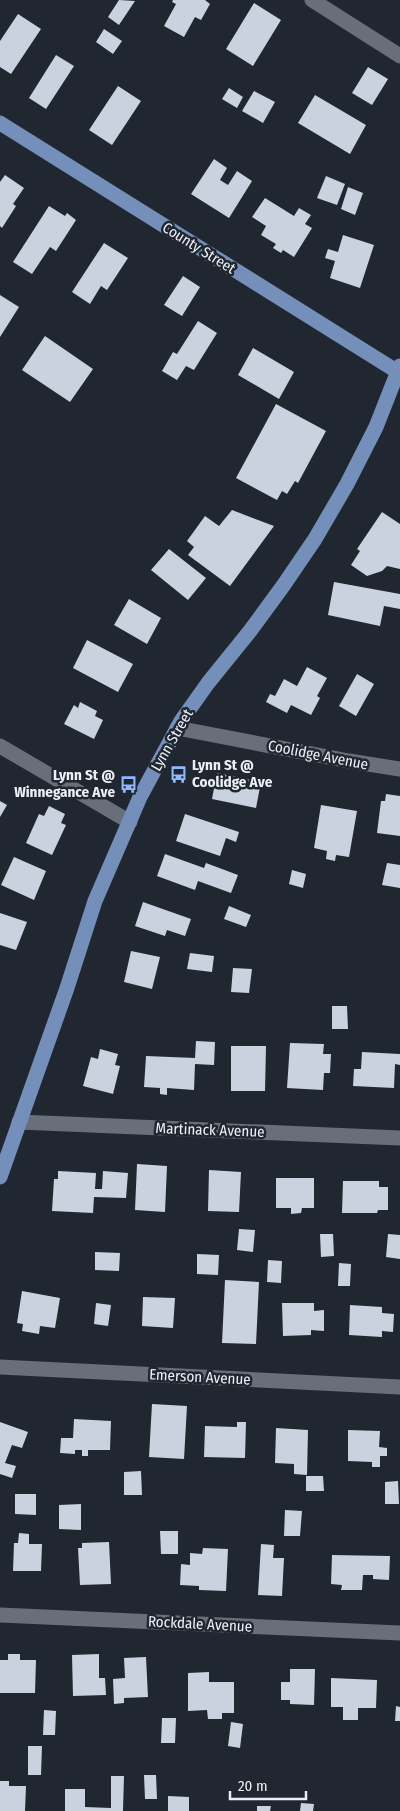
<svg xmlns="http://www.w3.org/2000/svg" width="400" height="1811" font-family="'Fira Sans Condensed',sans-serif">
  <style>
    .building { fill: #cbd2df }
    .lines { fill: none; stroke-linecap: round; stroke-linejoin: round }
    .minor { stroke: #686f7a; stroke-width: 15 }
    .major { stroke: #758fbb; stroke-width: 15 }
    .labels { text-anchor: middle; stroke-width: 5; stroke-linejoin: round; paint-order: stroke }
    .street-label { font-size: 15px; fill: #ecf0f6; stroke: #212730 }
    .poi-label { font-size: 15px; font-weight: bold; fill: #ecf0f6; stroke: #212730; text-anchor: start }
  </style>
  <rect width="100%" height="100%" fill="#212730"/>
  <path class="building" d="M119,0L135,1L119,25L108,17Z
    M173,0H205L210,4L201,20L195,17L184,37L164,26L176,4L172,2Z
    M254,3L281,20L253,66L226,49Z
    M18,14L41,29L11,74L0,67V41Z
    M104,29L122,41L113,54L96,42Z
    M56,55L74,66L46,109L29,98Z
    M368,67L388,79L372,105L352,93Z
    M118,86L141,101L112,145L89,130Z
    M229,88L243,97L237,108L222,99Z
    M254,91L275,102L263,123L242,111Z
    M315,95L366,125L350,154L298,123Z
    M214,159L227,168L220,180L228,185L237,171L252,181L229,218L191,194Z
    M5,175L24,188L13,204L16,206L2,228L0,226V182Z
    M326,176L345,184L337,205L317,198Z
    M348,187L363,193L355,215L341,209Z
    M265,198L294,216L299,208L311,215L305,224L312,228L294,257L283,250L281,253L273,248L276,244L261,235L266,226L252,217Z
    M49,206L65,216L67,213L76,220L56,251L50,247L32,274L13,262Z
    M343,235L374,245L360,288L330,278L335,261L325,258L328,249L338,252Z
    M104,243L128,258L107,290L101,286L90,304L72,292Z
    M183,276L200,287L182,316L164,305Z
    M0,295L19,307L0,337Z
    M198,321L217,333L194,370L186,366L177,380L162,371L173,352L177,354Z
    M45,336L93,369L70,402L22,370Z
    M253,348L294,372L279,399L238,375Z
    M276,404L326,431L298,483L295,481L287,494L282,491L277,500L236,478Z
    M232,510L274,526L230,586L188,555L194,547L187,541L205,516L219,526Z
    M382,512L400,524V569L387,566L382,571L367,576L351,565L360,551L357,549Z
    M169,549L206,578L188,600L151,570Z
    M334,582L400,594V609L384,606L380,626L328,615Z
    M129,599L161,618L147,644L114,625Z
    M87,640L133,664L118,692L73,668Z
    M307,667L327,678L317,696L320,698L311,715L291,705L287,713L266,702L270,694L275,696L284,679L297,686Z
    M357,674L374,684L356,716L339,706Z
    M80,702L97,711L95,716L103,720L94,739L64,724L74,705L78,708Z
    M217,773L261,782L256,808L212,799Z
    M386,794L400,796V836L377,833L381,801H385Z
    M0,801L7,805L0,817Z
    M321,805L357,811L349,857L336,855L335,861L326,859L327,851L314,848Z
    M49,806L65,814L61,823L66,825L52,855L26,843L39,814L44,816Z
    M185,814L239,832L236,842L226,838L220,856L176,841Z
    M165,854L204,868L206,863L238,875L231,893L198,881L195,890L157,876Z
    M14,857L46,871L34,900L1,885Z
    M387,863L400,865V888L382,885Z
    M292,870L306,874L303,888L289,884Z
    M143,902L191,919L185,936L167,930L165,936L135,926Z
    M229,906L251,915L246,927L224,919Z
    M0,913L27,922L16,950L0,945Z
    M131,951L160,957L152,989L124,982Z
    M190,953L214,956L212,972L187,969Z
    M233,968L252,969L249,993L231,992Z
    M332,1006H347L348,1029H332Z
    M196,1041L215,1042L214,1065L195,1064L194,1090L167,1088V1095L160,1094V1088L144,1087L146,1056L195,1058Z
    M290,1043L324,1044L323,1054H331L330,1073H324L323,1090L287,1088Z
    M231,1046H266L265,1091H231Z
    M100,1049L118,1054L115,1065L120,1066L113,1094L83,1086L91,1057L98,1059Z
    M362,1052L400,1054V1065L395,1064L394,1088L353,1086L354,1069H361Z
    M137,1164L167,1166L165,1212L135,1210Z
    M209,1170L241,1172L239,1212L208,1211Z
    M58,1171L96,1173L95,1189H102L103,1171L128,1173L126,1198L94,1197L93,1213L52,1211L54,1179H58Z
    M276,1178H314V1208H302L301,1213L291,1214V1208H276Z
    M343,1181H379V1187H388V1210H378L377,1213H342Z
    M239,1229L255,1230L253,1252L237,1250Z
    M320,1234H333L334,1256L321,1257Z
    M388,1234L400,1235V1259L386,1257Z
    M95,1252L120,1253L119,1271L95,1270Z
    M197,1254L219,1255L218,1275L197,1274Z
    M268,1260L282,1261L281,1283L267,1282Z
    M339,1263L351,1264L350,1286H338Z
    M225,1280L259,1282L256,1344L222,1343Z
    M22,1291L60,1298L55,1328L40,1326L39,1334L22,1331L23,1324L17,1323Z
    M143,1297L175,1298L173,1328L142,1326Z
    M96,1303L111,1305L108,1326L94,1324Z
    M282,1303H314V1311L324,1310V1331L311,1330V1335L283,1336Z
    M350,1305L382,1307V1313L394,1314L393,1332L382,1331V1337L349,1335Z
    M152,1404L187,1406L184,1459L149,1457Z
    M74,1419L111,1421L110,1450H88V1456H82V1450H75V1454L60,1453L61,1438H73Z
    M0,1422L28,1432L22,1448L12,1445L5,1463L16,1466L12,1478L0,1474Z
    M237,1422H246L245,1458L204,1457L205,1426L237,1427Z
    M276,1428L308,1430L307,1475L294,1474V1464L275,1463Z
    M348,1430L380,1431L379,1447L387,1448V1456H380V1467H372V1462L348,1461Z
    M141,1471L142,1495H124V1472Z
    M306,1476H323L324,1491H306Z
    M398,1481L399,1504H385V1482Z
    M15,1494H36V1515L15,1514Z
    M81,1504V1530L59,1529V1505Z
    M285,1510L302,1511L300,1536H284Z
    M160,1531H178V1554H161Z
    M19,1533L29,1534V1544H42L41,1571H13L14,1543H18Z
    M109,1542L111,1584L80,1585L78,1548H82V1543Z
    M261,1544L274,1545L273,1558H284L282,1596L258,1595Z
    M203,1548L228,1549L226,1591L199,1590V1586L180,1585L181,1564L190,1565V1553L202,1554Z
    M332,1555L390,1556L389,1580L373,1579V1575H363L362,1590H341L342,1585L331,1584Z
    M8,1654H20V1660H36L35,1693H0V1660H8Z
    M99,1654V1678H105L106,1695L73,1696L72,1655Z
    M146,1657L148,1697L124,1698V1703L114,1704L113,1679L125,1678L124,1658Z
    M290,1669H315L314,1705L290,1704V1700H281V1682H290Z
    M209,1672V1682H234V1713H222V1719H208L207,1710L188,1711V1673Z
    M331,1678L377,1680L376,1708H358V1720H343V1707H331Z
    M396,1706L400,1707V1721H395Z
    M44,1710L56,1711L55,1735H43Z
    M162,1718H176L175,1743H161Z
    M231,1722L243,1724L240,1748L228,1746Z
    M28,1746H42L41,1775H28Z
    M144,1775H156L157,1799H145Z
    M111,1776H124L123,1811H65V1789H85V1807L111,1808Z
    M0,1781H9V1786H26L25,1811H0Z
    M168,1796L189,1797V1811H168Z
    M301,1803L314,1804L313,1811H300Z
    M257,1806H271L270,1811H257Z"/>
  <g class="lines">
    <path class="minor" d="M312,0L400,56
      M177,728L349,761L400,769
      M0,746L130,822
      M19,1122L400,1138
      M0,1367L400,1387
      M0,1615L400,1633"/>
    <path class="major" d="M0,123L398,372
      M0,1177L67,988L95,901L140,797L181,721L208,683L250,631L283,586L315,539L347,484L376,427L400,366"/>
  </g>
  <defs>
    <symbol id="bus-bare" viewBox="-9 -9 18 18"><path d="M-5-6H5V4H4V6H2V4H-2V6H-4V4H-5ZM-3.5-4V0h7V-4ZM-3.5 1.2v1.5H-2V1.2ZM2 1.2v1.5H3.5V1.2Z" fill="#90b8fd" stroke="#212730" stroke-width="2.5" paint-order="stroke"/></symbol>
  </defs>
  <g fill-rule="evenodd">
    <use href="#bus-bare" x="166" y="762" width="25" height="25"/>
    <use href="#bus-bare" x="116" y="772" width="25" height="25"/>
  </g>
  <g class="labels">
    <g class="street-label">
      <text transform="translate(199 248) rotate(32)" y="5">County Street</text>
      <text transform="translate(172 740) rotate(-60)" y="5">Lynn Street</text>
      <text transform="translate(318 755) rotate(11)" y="5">Coolidge Avenue</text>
      <text transform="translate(210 1130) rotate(2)" y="5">Martinack Avenue</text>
      <text transform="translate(200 1377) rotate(3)" y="5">Emerson Avenue</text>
      <text transform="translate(200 1624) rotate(3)" y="5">Rockdale Avenue</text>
    </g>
    <g class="poi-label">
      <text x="192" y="770">Lynn St @<tspan x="192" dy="17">Coolidge Ave</tspan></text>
      <text x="115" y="780" text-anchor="end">Lynn St @<tspan x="115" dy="17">Winnegance Ave</tspan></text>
    </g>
  </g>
  <path d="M230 1791v8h76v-8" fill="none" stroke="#ecf0f6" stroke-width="2.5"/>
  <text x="238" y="1791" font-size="15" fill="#ecf0f6" stroke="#212730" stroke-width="4" paint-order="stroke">20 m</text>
</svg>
